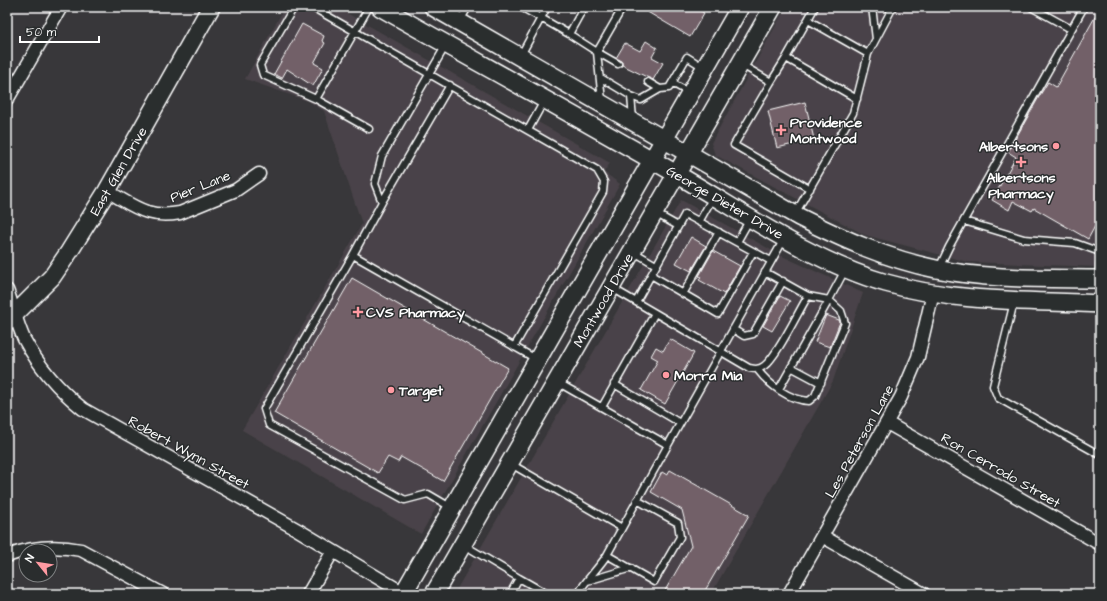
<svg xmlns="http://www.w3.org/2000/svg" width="1107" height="601" font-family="'Architects Daughter',sans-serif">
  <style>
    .built { fill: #494348 }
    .building { fill: #726068; stroke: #fff }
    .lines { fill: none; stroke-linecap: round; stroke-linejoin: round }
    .lane-casing { stroke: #fff; stroke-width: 9 }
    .street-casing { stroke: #fff; stroke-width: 15 }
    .secondary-casing { stroke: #fff; stroke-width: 20 }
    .lane { stroke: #2a2d2e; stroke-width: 6 }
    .street { stroke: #2a2d2e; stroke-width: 12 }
    .secondary { stroke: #2a2d2e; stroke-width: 17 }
    .poi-dot { fill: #ff9aa2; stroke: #2a2d2e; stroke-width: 1.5 }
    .labels { text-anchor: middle; stroke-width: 3; stroke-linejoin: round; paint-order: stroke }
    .poi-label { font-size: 14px; font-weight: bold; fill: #fff; stroke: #2a2d2e; text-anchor: start }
    .street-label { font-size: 14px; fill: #fff; stroke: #2a2d2e }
  </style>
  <rect width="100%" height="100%" fill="#38373a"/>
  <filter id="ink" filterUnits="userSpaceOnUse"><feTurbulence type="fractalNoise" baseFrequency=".025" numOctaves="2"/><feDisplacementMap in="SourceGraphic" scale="8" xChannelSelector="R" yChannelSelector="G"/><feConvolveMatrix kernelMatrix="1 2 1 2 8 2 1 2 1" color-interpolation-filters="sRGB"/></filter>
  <g filter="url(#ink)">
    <path class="built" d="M285,7H336L610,163L604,172L620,184L421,534L242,430L362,224L324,111L308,101L245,79Z
      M786,7H1100V267L968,262L865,235L715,155L711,143Z
      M681,200L782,256L863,293L833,381L711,594H454Z"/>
    <path class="building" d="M639,7H694L704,13L690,37Z
      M1100,8V217L1088,239L1034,208L1032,211L1013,201L1009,210L992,200L1016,157L1008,152L1040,95L1048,82L1056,87Z
      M302,24L324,36L322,41L325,43L314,63L323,68L313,86L287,69L282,78L274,74Z
      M646,41L657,48L652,57L663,63L653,80L622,65V61L616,58L625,43L640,51Z
      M805,102L814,139L777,148L768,111Z
      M691,237L706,246L691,271L676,263Z
      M713,251L740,266L724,294L699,280L701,277L699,276Z
      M352,278L508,368L443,481L401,457L398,462L388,457L378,473L274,413Z
      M780,296L790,301L772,331L763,326Z
      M826,315L839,320L840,322L830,347L815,342Z
      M670,339L694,353L665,404L641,390L658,360L651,356L656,347L663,351Z
      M670,470L749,515L703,594H663L691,546L682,510L651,492L662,472L667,475Z"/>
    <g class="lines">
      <defs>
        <path id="lane" d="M294,7L260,65L263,75L316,99L369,129
          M312,7L597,170L604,182L603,192L514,347
          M521,7L541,18L521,55
          M547,7L541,18L569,34L584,7
          M872,7L876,39
          M1031,7L1071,29
          M808,20L868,54
          M460,21L468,7
          M569,34L597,52L623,7
          M446,45L382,156L375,184L382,202L353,255L536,359
          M597,52L602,101
          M597,52L618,64
          M786,58L815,7
          M742,65L771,82L734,145L810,189
          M601,78L631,96L633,119
          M648,82L660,89
          M771,82L786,58L857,99
          M672,83L690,93
          M631,96L641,100L660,89L669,88L687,57L703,67
          M316,99L369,7
          M528,130L544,101
          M382,202L450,85
          M655,213L678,226
          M795,214L853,113L868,54L893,7
          M964,221L1024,239L1075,243L1100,252
          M699,222L713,197
          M737,242L750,219
          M634,252L656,265
          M353,255L264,409L269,425L405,500L428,494L452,508
          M939,268L949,247L1084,7
          M765,272L808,296L829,300L845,270
          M651,275L718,314L753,252
          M1098,278L1100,264
          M683,294L719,232
          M636,302L685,214L771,261
          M1014,302L993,386L998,398L1100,455
          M655,313L749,368C755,369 758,370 764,366C777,357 798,312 808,296
          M733,329L744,336L753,334L783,281
          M791,367L821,383
          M757,369C769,385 789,400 809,401L815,396L845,323L841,311L829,300L779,389
          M557,382L668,445L607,555C598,569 586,579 578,594
          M614,384L680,423
          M602,407L655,313L612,288
          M668,445L784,239
          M511,464L622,528
          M464,545L519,578L510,594
          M607,555L654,582L680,537L678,523L637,500
          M519,578L547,594
          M587,581L631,568"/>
        <path id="street" d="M7,100L61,7
          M107,191C134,206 147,219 180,213L236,190L259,174
          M7,290C13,306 17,324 24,339C39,367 59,390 83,409L298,530L405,594
          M887,423L1100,544
          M822,536L924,594
          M7,556C31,547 56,545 81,550L163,594
          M308,594L333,551
          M789,594L901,397L918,357L933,293"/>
        <path id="secondary" d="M380,7C479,63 579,118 678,175C744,213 813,262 886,283C956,303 1029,300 1100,304
          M433,7L799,217C843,239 887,259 936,269C989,280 1046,278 1100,279
          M7,322L52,277L69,252L107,191L211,7
          M403,594L740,7
          M434,594L773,7"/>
      </defs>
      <use href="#lane" class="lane-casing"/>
      <use href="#street" class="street-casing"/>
      <use href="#secondary" class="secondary-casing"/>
      <use href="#lane" class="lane"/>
      <use href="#street" class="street"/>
      <use href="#secondary" class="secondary"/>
    </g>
  </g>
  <g class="poi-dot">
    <path d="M779 124h4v4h4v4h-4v4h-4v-4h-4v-4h4z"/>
    <circle cx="1056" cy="146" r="4"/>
    <path d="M1019 156h4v4h4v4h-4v4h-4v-4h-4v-4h4z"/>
    <path d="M356 306h4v4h4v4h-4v4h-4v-4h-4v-4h4z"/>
    <circle cx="666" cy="375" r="4"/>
    <circle cx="391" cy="390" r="4"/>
  </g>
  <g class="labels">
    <g class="poi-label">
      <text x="790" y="127">Providence<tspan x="790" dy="16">Montwood</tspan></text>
      <text x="1048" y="151" text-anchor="end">Albertsons</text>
      <text x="1021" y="182" text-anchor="middle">Albertsons<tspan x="1021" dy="16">Pharmacy</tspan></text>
      <text x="366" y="317">CVS Pharmacy</text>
      <text x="674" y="380">Morra Mia</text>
      <text x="399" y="395">Target</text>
    </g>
    <g class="street-label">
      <text transform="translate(118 171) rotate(-60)" y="5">East Glen Drive</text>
      <text transform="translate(200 186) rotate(-22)" y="5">Pier Lane</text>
      <text transform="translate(725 202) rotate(30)" y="5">George Dieter Drive</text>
      <text transform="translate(603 300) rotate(-60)" y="5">Montwood Drive</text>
      <text transform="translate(859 441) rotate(-61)" y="5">Les Peterson Lane</text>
      <text transform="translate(189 452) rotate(29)" y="5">Robert Wynn Street</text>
      <text transform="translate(1001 470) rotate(30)" y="5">Ron Cerrodo Street</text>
    </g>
  </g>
  <rect width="1107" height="601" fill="none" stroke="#2a2d2e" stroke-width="24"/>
  <rect x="12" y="12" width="1083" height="577" fill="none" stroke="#fff" stroke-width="1.5" filter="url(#ink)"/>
  <g transform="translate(38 563) rotate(300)"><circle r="19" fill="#2a2d2e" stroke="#7f8182"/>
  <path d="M0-3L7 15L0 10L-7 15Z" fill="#ff9aa2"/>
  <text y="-6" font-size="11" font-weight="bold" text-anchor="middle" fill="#ffffff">N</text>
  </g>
  <path d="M20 36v6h79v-6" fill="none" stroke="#ffffff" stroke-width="2"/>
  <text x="26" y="36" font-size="12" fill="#ffffff" stroke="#2a2d2e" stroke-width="3" paint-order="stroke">50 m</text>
</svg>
